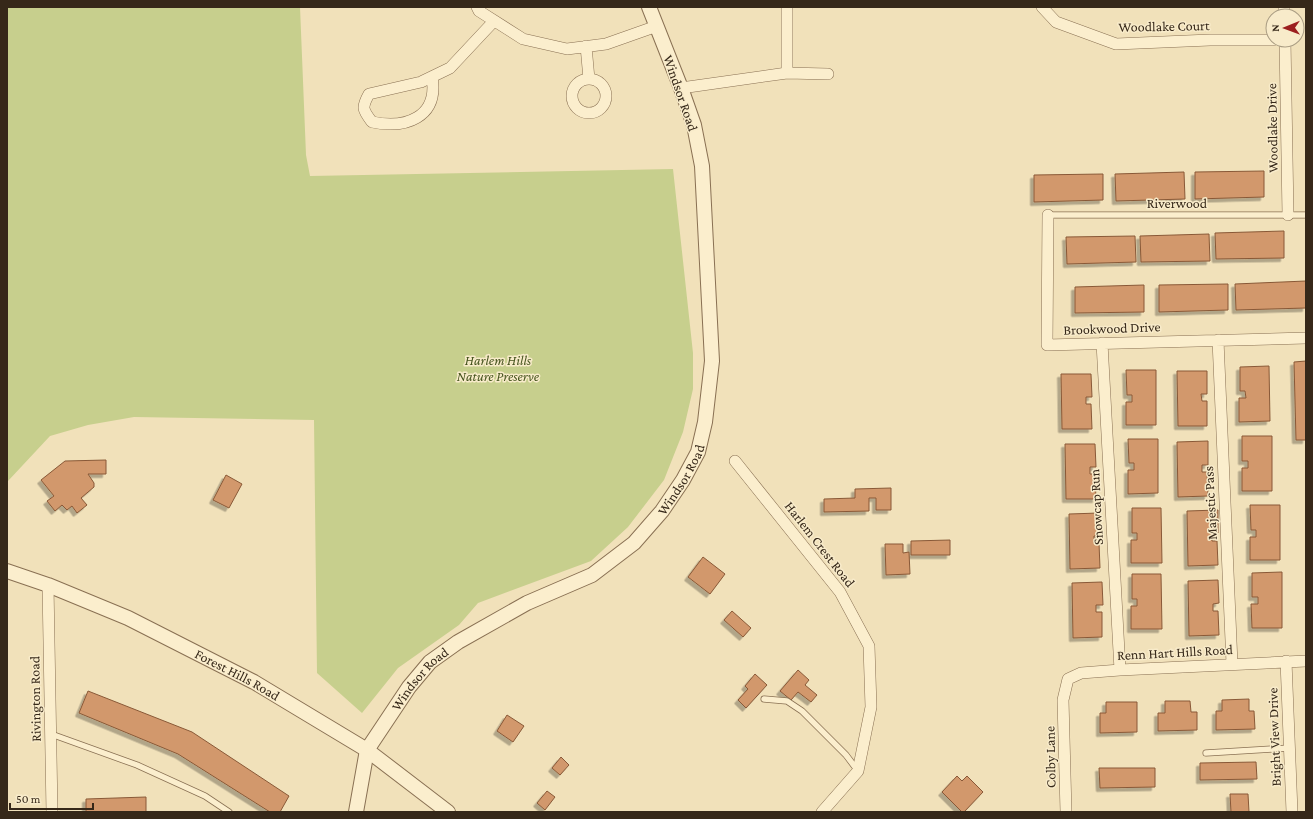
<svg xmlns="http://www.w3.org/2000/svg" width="1313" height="819" font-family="'Crimson Pro',serif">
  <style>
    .green { fill: #c7cf8d }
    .building { fill: #d2986c; stroke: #895937; filter: url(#shadow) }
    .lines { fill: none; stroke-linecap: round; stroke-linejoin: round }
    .service-casing { stroke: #897053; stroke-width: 7 }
    .minor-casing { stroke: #897053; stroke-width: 12 }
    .tertiary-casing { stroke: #897053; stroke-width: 16 }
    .service { stroke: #fbeecd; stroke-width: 5.5 }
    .minor { stroke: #fbeecd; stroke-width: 11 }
    .tertiary { stroke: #fbeecd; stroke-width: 14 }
    .labels { text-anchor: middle; stroke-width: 3; stroke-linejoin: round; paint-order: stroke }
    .street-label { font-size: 14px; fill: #362819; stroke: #f8ebca }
    .park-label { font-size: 14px; font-style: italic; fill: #46541e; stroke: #f8ebca }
  </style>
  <defs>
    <filter id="shadow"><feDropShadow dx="-3.5" dy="3.5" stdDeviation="0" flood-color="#0004"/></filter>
  </defs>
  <rect width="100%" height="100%" fill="#f1e1ba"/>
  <path class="green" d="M7,7H300L306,155L310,176L673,169L693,353V389L683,432L664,480L628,527L591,561L478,603L459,625L398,668L362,713L317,673L314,420L134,417L88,425L50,436L8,481L7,485Z"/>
  <path class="building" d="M1264,171V197L1195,199V172Z
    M1184,172L1185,199L1116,201L1115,174Z
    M1103,174V200L1034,202V175Z
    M1284,231V258L1216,259L1215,233Z
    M1209,234L1210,261L1141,262L1140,236Z
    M1135,236L1136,262L1067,264L1066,237Z
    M1306,281V308L1236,310L1235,284Z
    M1228,284V310L1159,312V285Z
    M1144,285V312L1075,313V287Z
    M1306,361V440H1296L1294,362Z
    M1269,366L1270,421L1239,422V398H1246L1245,391H1240V367Z
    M1126,370H1156V425H1126V402H1132V395H1127Z
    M1177,371H1207V394H1201L1202,401H1207V426H1178Z
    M1061,374H1091L1092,397H1086V404H1091L1092,429H1062Z
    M1242,436H1272V491H1242V468H1248V461H1242Z
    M1128,439H1158V493L1128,494V470H1134V463H1129Z
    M1208,441V465H1202V472H1207L1208,496L1178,497L1177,442Z
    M1065,444H1095L1096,467H1090V474H1095L1096,499H1066Z
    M106,460V474H88L94,483V487L81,498L87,505L77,513L72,506L67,510L62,505L55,511L47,501L54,496L41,480L65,461Z
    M226,475L242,484L229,508L213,500Z
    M891,488V510H876V498H869V511L824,512V499L855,498V489Z
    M1250,505H1280V560H1250V537H1256V530H1251Z
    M1132,508H1161L1162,563H1131V540H1137V533H1132Z
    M1218,510V533L1212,534V541H1217L1218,565L1188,566L1187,511Z
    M1099,513L1100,536H1094V543H1099L1100,568L1070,569L1069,514Z
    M950,540V555H911V541Z
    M885,544H903V553L909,552L910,574L886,575Z
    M703,557L725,574L710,594L688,577Z
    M1282,572V628H1252L1251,604H1258V597H1252V573Z
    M1132,574H1161L1162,629H1131V606H1137V599H1132Z
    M1218,580L1219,603L1213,604V611H1218L1219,635L1189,636L1188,581Z
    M1102,582L1103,605H1096V612H1102V637L1073,638L1072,583Z
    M732,611L751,628L743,637L724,620Z
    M798,670L809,680L805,685L817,695L811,702L798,692L791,700L780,691Z
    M755,674L767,685L746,708L738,700L748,689L745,686Z
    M88,691L192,732L289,796L280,812H270L178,754L79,713Z
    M1249,699V711H1254L1255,729L1216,730V711H1222V700Z
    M1165,701H1190L1191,712H1197V730L1158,731V713H1165Z
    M1106,702H1137V732L1100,733V713H1106Z
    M507,715L524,726L513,742L497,731Z
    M561,757L569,765L560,775L552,768Z
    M1256,762L1257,779L1200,780V763Z
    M1099,768H1155V787L1100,788Z
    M957,776L962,781L967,776L983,792L964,812H962L942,792Z
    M547,791L555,797L545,810L537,803Z
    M1230,794H1248L1249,812H1231Z
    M146,797V812H86V799Z"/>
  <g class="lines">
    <defs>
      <path id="service" d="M1048,215H1306
        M764,699L787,701L802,711L846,755L858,771
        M51,734L137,765L205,796L229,812
        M1206,753L1290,748"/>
      <path id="minor" d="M477,7L479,11L523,39L567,49L606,44L657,26
        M787,7V73
        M1042,7L1056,22L1116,44L1210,40H1273
        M1284,7V16
        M1285,40L1288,215
        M586,46L589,79
        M432,77C439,118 405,129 372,122C363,110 361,108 369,94L421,82L450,68L494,21
        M572 96a17 17 0 1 1 34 0a17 17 0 1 1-34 0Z
        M681,88L787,73L828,74
        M1048,215L1047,345L1306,338
        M1218,340L1232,664
        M1102,343L1120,670
        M735,461L840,592L869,646L871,707L858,771L822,812
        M48,585L52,812
        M1286,661L1292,812
        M1066,812L1063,700L1068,679L1081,673L1120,670L1306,661"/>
      <g id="tertiary">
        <path id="s1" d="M7,571L48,585L128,618L254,682L367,750L448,812"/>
        <path id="s2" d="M356,812L367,750L409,687L430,662L458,642L527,603L592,575L634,543L662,511L683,480L698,452L705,422L712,361L702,166L694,125L681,88L649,7"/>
      </g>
    </defs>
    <use href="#service" class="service-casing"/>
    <use href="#minor" class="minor-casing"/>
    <use href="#tertiary" class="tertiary-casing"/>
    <use href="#service" class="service"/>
    <use href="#minor" class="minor"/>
    <use href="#tertiary" class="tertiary"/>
  </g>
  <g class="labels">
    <g class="street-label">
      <text transform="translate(1164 26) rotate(-1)" y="5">Woodlake Court</text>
      <text transform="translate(681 93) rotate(71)" y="5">Windsor Road</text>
      <text transform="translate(1272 128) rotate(-91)" y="5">Woodlake Drive</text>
      <text x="1177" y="208">Riverwood</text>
      <text transform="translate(1112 328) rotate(-2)" y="5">Brookwood Drive</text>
      <text dy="5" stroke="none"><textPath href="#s2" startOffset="488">Windsor Road</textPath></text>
      <text transform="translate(1210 503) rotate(-93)" y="5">Majestic Pass</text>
      <text transform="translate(1096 507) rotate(-93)" y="5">Snowcap Run</text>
      <text transform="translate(820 544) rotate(52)" y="5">Harlem Crest Road</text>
      <text transform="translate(1175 652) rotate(-3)" y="5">Renn Hart Hills Road</text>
      <text dy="5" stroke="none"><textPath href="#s1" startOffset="253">Forest Hills Road</textPath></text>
      <text dy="5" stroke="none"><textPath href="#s2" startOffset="152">Windsor Road</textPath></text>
      <text transform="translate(35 699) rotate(-91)" y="5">Rivington Road</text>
      <text transform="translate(1274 737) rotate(-92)" y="5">Bright View Drive</text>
      <text transform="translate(1050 757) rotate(-91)" y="5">Colby Lane</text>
    </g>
    <g class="park-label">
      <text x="498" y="365">Harlem Hills<tspan x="498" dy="16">Nature Preserve</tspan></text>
    </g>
  </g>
  <rect width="1313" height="819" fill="none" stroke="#362819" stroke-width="16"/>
  <g transform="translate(1285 28) rotate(269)"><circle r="19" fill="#f8ebca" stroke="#aa9d83"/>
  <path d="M0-3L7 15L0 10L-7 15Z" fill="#9c1f1f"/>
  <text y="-6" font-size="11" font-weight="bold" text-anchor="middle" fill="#362819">N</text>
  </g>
  <path d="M10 803v6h83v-6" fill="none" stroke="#362819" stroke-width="2"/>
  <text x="16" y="803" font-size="12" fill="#362819" stroke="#f8ebca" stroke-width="3" paint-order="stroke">50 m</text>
</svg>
